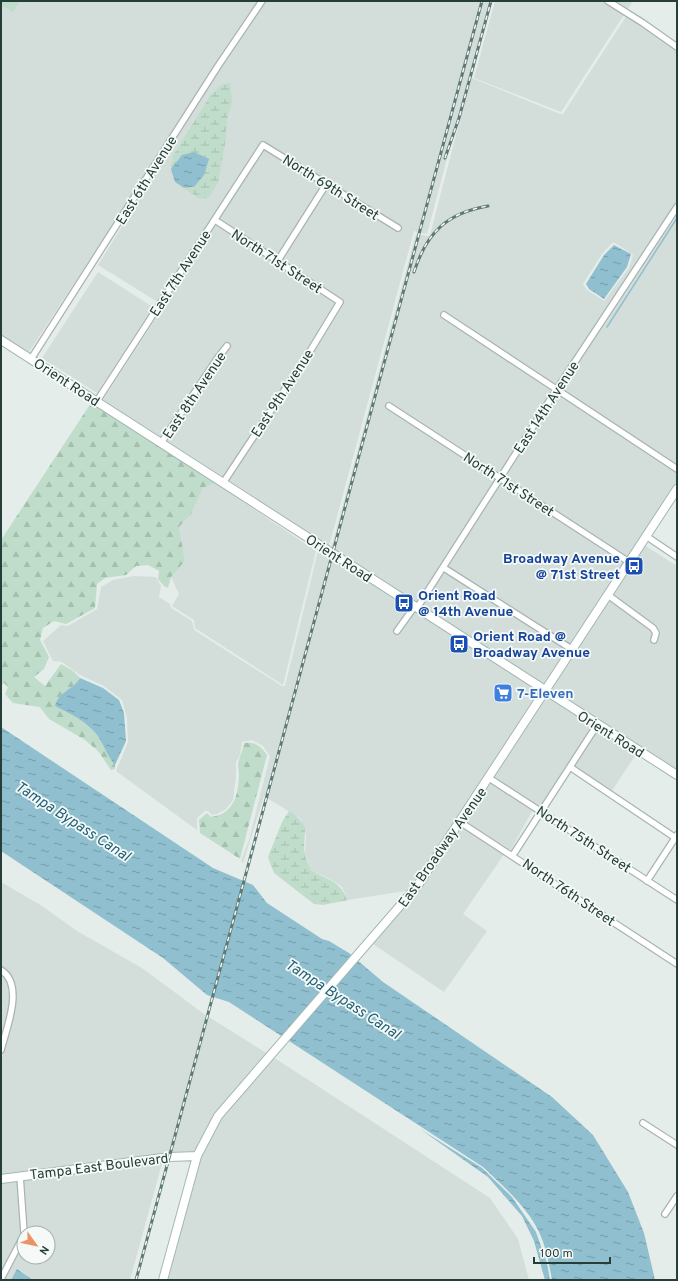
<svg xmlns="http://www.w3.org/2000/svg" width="678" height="1281" font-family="Overpass,sans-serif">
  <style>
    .built { fill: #d3ddd9; fill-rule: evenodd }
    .grass { fill: #bfddca }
    .forest { fill: url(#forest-firs) }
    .wetland { fill: url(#wetland-marsh) }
    .water { fill: url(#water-ripples) }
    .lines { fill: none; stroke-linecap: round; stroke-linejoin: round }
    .stream { stroke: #90bfcf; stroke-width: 1.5 }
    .street-casing { stroke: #a8b5b2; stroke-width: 8 }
    .secondary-casing { stroke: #a3b8b3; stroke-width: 10 }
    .street { stroke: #fff; stroke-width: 5.5 }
    .secondary { stroke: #fff; stroke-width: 8 }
    .rail-casing { stroke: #5f7a75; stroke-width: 3 }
    .rail { stroke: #f5faf8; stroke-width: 1.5; stroke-dasharray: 4.5; stroke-linecap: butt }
    .labels { text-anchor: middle; stroke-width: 3.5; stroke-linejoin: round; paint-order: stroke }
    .street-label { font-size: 14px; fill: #253e3a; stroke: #f5faf8 }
    .transit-label { font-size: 14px; font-weight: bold; fill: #164399; stroke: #f5faf8; text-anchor: start }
    .shop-label { font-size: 14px; font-weight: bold; fill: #366cbe; stroke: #f5faf8; text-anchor: start }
    .water-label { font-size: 15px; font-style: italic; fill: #216178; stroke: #f5faf8 }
  </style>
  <defs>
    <pattern id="forest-firs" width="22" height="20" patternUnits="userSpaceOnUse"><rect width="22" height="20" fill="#bfddca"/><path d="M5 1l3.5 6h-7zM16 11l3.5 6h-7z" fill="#a4bfae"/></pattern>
    <pattern id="wetland-marsh" width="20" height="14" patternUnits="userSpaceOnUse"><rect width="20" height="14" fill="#bfddca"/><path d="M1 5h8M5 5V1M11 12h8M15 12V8" fill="none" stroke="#a4bfae"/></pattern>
    <pattern id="water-ripples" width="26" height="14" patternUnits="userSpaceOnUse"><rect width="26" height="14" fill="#90bfcf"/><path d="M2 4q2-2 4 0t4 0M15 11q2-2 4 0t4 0" fill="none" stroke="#759da9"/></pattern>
  </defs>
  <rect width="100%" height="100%" fill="#e5edea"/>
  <path class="built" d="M1,1H260L29,352L1,335Z
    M262,1H354L355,3V1H489L427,234L414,231L328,550L224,478L103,400L164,306L98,265Z
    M491,1L472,78L560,114H563L627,15L677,50V202L556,385L444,311L441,315L553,390L499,474L388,402L385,406L496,478L453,549L416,604L331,549L416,234L428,236L430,235ZM612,243H615L633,255L629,268L604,301L587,290L583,284L602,254Z
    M495,1H633L561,112L474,78Z
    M677,213V466L561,389Z
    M98,272L153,307L97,393L42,358Z
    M558,393L677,472V484L628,558L504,477Z
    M501,481L625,562L572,646L448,567Z
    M215,483L316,551L283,685L195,628L194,620L172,606L179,594L171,577L185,561L179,527L191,514L203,488Z
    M264,513L411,607L394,631L398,635L416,610L542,693L411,890L348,900L342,887L332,880L311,870L305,854L306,835L301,819L264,796L243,863L241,861L249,840L270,756L263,746L252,740L242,742L240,755L236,762V777L233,800L226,809L217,814L212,815L208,811H205L197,818V830L116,771L128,742L127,718L122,700L104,686L80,675L62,662L53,661L43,641L61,625L68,626L97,609L101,587L113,580L134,576L156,577L161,586L159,597L170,604L171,608L192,621L194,630L282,686H285L318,551Z
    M644,545L677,566V772L549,691L609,599L651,629L653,633L651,641L656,643L659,634L655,626L611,595Z
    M445,571L569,651L545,688L421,607Z
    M547,696L593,726L541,807L493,778Z
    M598,729L637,753L611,792L574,766Z
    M490,782L538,811L537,813L532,811L511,850L464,821Z
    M461,825L505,853L463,914L487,931L444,992L373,944L421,887Z
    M1,882L42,906L77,931L142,968L204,1014L268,1054L195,1153L1,1176V1062L16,1001L15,985L6,970L1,967Z
    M1,973L10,987L11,999L1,1038Z
    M273,1057L490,1198L518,1239L529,1280H166L199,1159L220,1117Z
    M163,1160L130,1280H33L18,1269L11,1280H4L24,1244V1257H48V1233H27L23,1178Z
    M18,1179L22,1229L21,1238L1,1273V1181Z"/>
  <path class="grass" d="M1,1H20L13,12L1,5Z"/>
  <path class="forest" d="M91,403L215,483L203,488L191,514L179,527L185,561L171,577L168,588L164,586L158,579L159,571L148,565L136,566L126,575L105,578L97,584L95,608L66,624L54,621L43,628L40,640L49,657L44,669L34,677L45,686L61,664L73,671L80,678C72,691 60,690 56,706C71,714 86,721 97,735C104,745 107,756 115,765V769L111,770L98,751L85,740L49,719L40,707L13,703L5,694L8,687L4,683L1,686V540Z
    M244,743C256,742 261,746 267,755L240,859L200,833L199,820L207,813L211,817C233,814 238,797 239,776C239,772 238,768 238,764C239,758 243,750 244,743Z"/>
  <path class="wetland" d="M230,83L232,102L227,119L225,144L218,183L209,197L200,199L175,182L171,169L173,156L210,96L221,85Z
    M289,811C314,827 301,833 305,855C306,860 309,865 311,870C330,882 337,878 348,900L323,905L314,904L274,873L268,857L282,822Z"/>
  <path class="water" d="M194,152L209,159L204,175L194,187H183L175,182L171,169L182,155Z
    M614,245L631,254L627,267L604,299L589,289L586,284L604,255Z
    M80,678L103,688L119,700L124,713L126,741L115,765C107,756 104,745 97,735C86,721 71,714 55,706C60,690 72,691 80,678Z
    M1,727L213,868L253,885L267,903L322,939L329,941L349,953L383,982L552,1097L593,1135L628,1192L644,1233L655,1280H552C549,1264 546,1247 539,1232C528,1208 502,1185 483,1167L229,1002L207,995L163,958L1,851Z
    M420,1129L482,1168L512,1197L536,1232L547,1263L550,1280H545L534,1241L522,1216L488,1177Z
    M17,1269L33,1280H11Z"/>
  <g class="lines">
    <path class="stream" d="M659,229L677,202
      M607,327L677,218"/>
    <defs>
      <path id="street" d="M608,1L643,23L677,47
        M215,220L340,302L309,353L223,483
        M277,262L327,183
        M444,315L677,469
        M31,359L218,66L262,1
        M97,401L263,145L398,228
        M389,406L629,562
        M161,443L217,359L227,346
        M646,536L677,557
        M444,568L573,650
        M608,595L653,628L656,633L654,640
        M417,608L557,389L677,207
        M397,631L415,606
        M570,767L677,839
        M489,778L677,900
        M460,822L677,964
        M513,855L597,725
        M647,881L677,835
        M1,970C25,985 6,1029 1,1050
        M643,1123L677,1145
        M20,1176L24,1233
        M665,1214L677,1196
        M1,1279L24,1235"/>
      <path id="secondary" d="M1,340L677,775
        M1,1179L170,1157L197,1156
        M163,1280L197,1156L218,1116L418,885L677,489"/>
    </defs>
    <use href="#street" class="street-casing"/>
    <use href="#secondary" class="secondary-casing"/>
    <use href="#street" class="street"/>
    <use href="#secondary" class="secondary"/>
    <defs>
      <path id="rail" d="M445,158L459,118L491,1
        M414,272C427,232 447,213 488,206
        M136,1280L482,1"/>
    </defs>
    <use href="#rail" class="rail-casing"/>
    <use href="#rail" class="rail"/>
  </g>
  <defs>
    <symbol id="bus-square" viewBox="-11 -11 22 22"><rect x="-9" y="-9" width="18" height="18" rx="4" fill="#1a4fb4" stroke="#f5faf8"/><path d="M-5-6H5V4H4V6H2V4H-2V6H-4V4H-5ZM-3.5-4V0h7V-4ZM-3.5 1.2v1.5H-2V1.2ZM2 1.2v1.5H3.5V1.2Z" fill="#fff"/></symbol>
    <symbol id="supermarket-square" viewBox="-11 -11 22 22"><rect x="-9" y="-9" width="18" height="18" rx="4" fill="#3f7fe0" stroke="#f5faf8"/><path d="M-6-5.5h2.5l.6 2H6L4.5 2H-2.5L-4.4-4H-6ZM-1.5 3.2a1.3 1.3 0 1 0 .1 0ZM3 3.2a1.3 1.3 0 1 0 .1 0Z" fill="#fff"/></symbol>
  </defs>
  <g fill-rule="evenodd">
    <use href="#bus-square" x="623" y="555" width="22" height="22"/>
    <use href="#bus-square" x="393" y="592" width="22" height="22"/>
    <use href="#bus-square" x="448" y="633" width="22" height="22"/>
    <use href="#supermarket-square" x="492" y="682" width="22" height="22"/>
  </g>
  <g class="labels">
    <g class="street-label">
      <text transform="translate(146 180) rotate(-58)" y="5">East 6th Avenue</text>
      <text transform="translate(331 187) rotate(32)" y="5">North 69th Street</text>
      <text transform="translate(277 261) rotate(33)" y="5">North 71st Street</text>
      <text transform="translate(180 273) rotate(-57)" y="5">East 7th Avenue</text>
      <text transform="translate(67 382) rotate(33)" y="5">Orient Road</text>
      <text transform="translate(282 393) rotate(-57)" y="5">East 9th Avenue</text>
      <text transform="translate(194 395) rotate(-56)" y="5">East 8th Avenue</text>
      <text transform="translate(546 407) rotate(-57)" y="5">East 14th Avenue</text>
      <text transform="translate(509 484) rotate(33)" y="5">North 71st Street</text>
      <text transform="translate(339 558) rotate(33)" y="5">Orient Road</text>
      <text transform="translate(611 734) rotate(32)" y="5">Orient Road</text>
      <text transform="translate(584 839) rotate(33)" y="5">North 75th Street</text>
      <text transform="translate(442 847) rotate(-55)" y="5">East Broadway Avenue</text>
      <text transform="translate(569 892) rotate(34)" y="5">North 76th Street</text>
      <text transform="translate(99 1166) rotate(-7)" y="5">Tampa East Boulevard</text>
    </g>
    <g class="transit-label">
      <text x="620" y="563" text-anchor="end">Broadway Avenue<tspan x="620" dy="16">@ 71st Street</tspan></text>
      <text x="418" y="600">Orient Road<tspan x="418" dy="16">@ 14th Avenue</tspan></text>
      <text x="473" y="641">Orient Road @<tspan x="473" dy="16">Broadway Avenue</tspan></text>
    </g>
    <g class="shop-label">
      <text x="517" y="698">7-Eleven</text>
    </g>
    <g class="water-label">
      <text transform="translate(73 821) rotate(33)" y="5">Tampa Bypass Canal</text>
      <text transform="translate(343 999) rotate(33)" y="5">Tampa Bypass Canal</text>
    </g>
  </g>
  <rect width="678" height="1281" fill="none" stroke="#253e3a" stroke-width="4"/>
  <g transform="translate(36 1245) rotate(123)"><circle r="19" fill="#f5faf8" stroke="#a2afac"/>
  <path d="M0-3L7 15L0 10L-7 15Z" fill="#eb9365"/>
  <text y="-6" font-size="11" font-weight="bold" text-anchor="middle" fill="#253e3a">N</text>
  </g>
  <path d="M534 1257v6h76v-6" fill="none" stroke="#253e3a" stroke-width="2"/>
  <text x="540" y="1257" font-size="12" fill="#253e3a" stroke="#f5faf8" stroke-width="3" paint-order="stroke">100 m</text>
</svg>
